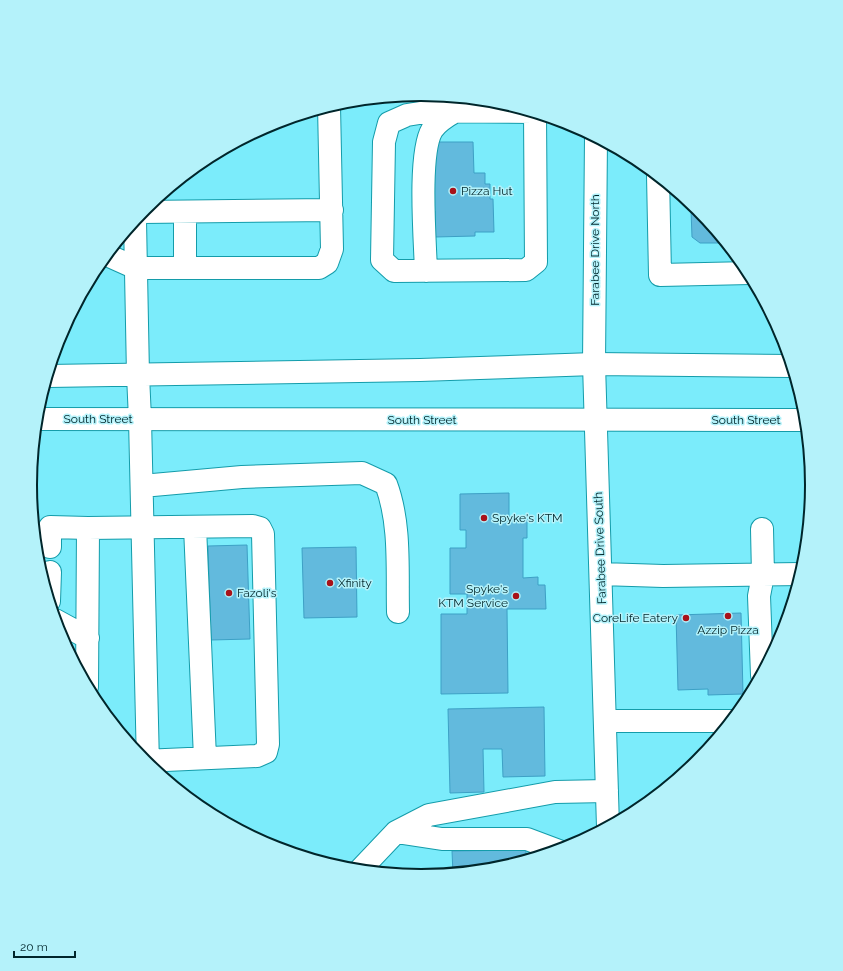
<svg xmlns="http://www.w3.org/2000/svg" width="843" height="971" font-family="Raleway,sans-serif">
  <style>
    .building { fill: #62badd; stroke: #3da0c5 }
    .lines { fill: none; stroke-linecap: round; stroke-linejoin: round }
    .minor-casing { stroke: #149caa; stroke-width: 24 }
    .major-casing { stroke: #149caa; stroke-width: 24 }
    .minor { stroke: #fff; stroke-width: 22 }
    .major { stroke: #fff; stroke-width: 22 }
    .poi-dot { fill: #a81219; stroke: #b4f2fa; stroke-width: 1.5 }
    .labels { text-anchor: middle; stroke-width: 3; stroke-linejoin: round; paint-order: stroke }
    .poi-label { font-size: 12px; fill: #00262b; stroke: #b4f2fa; text-anchor: start }
    .street-label { font-size: 12px; fill: #00262b; stroke: #b4f2fa }
    .rim { fill: none; stroke: #00262b; stroke-width: 2 }
  </style>
  <rect width="100%" height="100%" fill="#7becfb"/>
  <path class="building" d="M435,142H473L474,173H485V184H490V199H493L494,232H475V236L435,237V211H428Z
    M688,200L698,209L727,243H700L692,237L691,210H688Z
    M509,493V517H523V519H527V538H523V578L538,577V585H545L546,609H507L508,693L441,694V614H467V594H450V548H466V530H460V494Z
    M247,545L250,639L211,640L208,546Z
    M356,547L357,617L304,618L302,548Z
    M741,613L743,694L708,695V689L678,690L676,615Z
    M544,707L545,776L503,777L502,749H483L484,792L450,793L448,709Z
    M526,850V861L498,870L453,874L452,851Z"/>
  <g class="lines">
    <defs>
      <path id="minor" d="M533,112L432,111L407,115L389,123L384,142L382,260L394,271L526,270L536,262L535,113
        M596,137L594,364L608,827
        M658,175L660,275L750,273
        M142,212L332,210
        M135,220L138,375
        M107,255L136,268H319L327,263L332,249L329,106
        M185,268V212
        M426,271C425,240 418,154 432,130C438,121 447,116 456,111
        M140,419L148,765
        M142,486L242,477L362,473L386,484C401,524 397,570 398,612
        M195,527L205,758
        M762,529L763,575L759,596L762,675
        M50,547V527L88,528
        M601,574L663,576L802,574
        M49,601L50,572
        M55,620L88,638
        M87,687L88,528L253,526L260,528L263,534L268,744L266,752L257,756L143,761
        M605,721H732
        M396,832L442,839H527L559,851
        M359,871L396,832L429,815L555,792L607,791"/>
      <path id="major" d="M138,375L140,419
        M48,376L420,370L594,364L792,366
        M37,419L807,420"/>
    </defs>
    <use href="#minor" class="minor-casing"/>
    <use href="#major" class="major-casing"/>
    <use href="#minor" class="minor"/>
    <use href="#major" class="major"/>
  </g>
  <g class="poi-dot">
    <circle cx="453" cy="191" r="4"/>
    <circle cx="484" cy="518" r="4"/>
    <circle cx="330" cy="583" r="4"/>
    <circle cx="229" cy="593" r="4"/>
    <circle cx="516" cy="596" r="4"/>
    <circle cx="728" cy="616" r="4"/>
    <circle cx="686" cy="618" r="4"/>
  </g>
  <g class="labels">
    <g class="poi-label">
      <text x="461" y="195">Pizza Hut</text>
      <text x="492" y="522">Spyke's KTM</text>
      <text x="338" y="587">Xfinity</text>
      <text x="508" y="593" text-anchor="end">Spyke's<tspan x="508" dy="14">KTM Service</tspan></text>
      <text x="237" y="597">Fazoli's</text>
      <text x="678" y="622" text-anchor="end">CoreLife Eatery</text>
      <text x="728" y="634" text-anchor="middle">Azzip Pizza</text>
    </g>
    <g class="street-label">
      <text transform="translate(595 250) rotate(-90)" y="4">Farabee Drive North</text>
      <text x="98" y="423">South Street</text>
      <text x="422" y="424">South Street</text>
      <text x="746" y="424">South Street</text>
      <text transform="translate(600 548) rotate(-92)" y="4">Farabee Drive South</text>
    </g>
  </g>
  <path d="M0 0H843V971H0ZM37 485a384 384 0 1 1 768 0a384 384 0 1 1-768 0Z" fill="#b4f2fa" fill-rule="evenodd"/>
  <path class="rim" d="M37 485a384 384 0 1 1 768 0a384 384 0 1 1-768 0Z"/>
  <path d="M14 951v6h61v-6" fill="none" stroke="#00262b" stroke-width="2"/>
  <text x="20" y="951" font-size="12" fill="#00262b" stroke="#b4f2fa" stroke-width="3" paint-order="stroke">20 m</text>
</svg>
